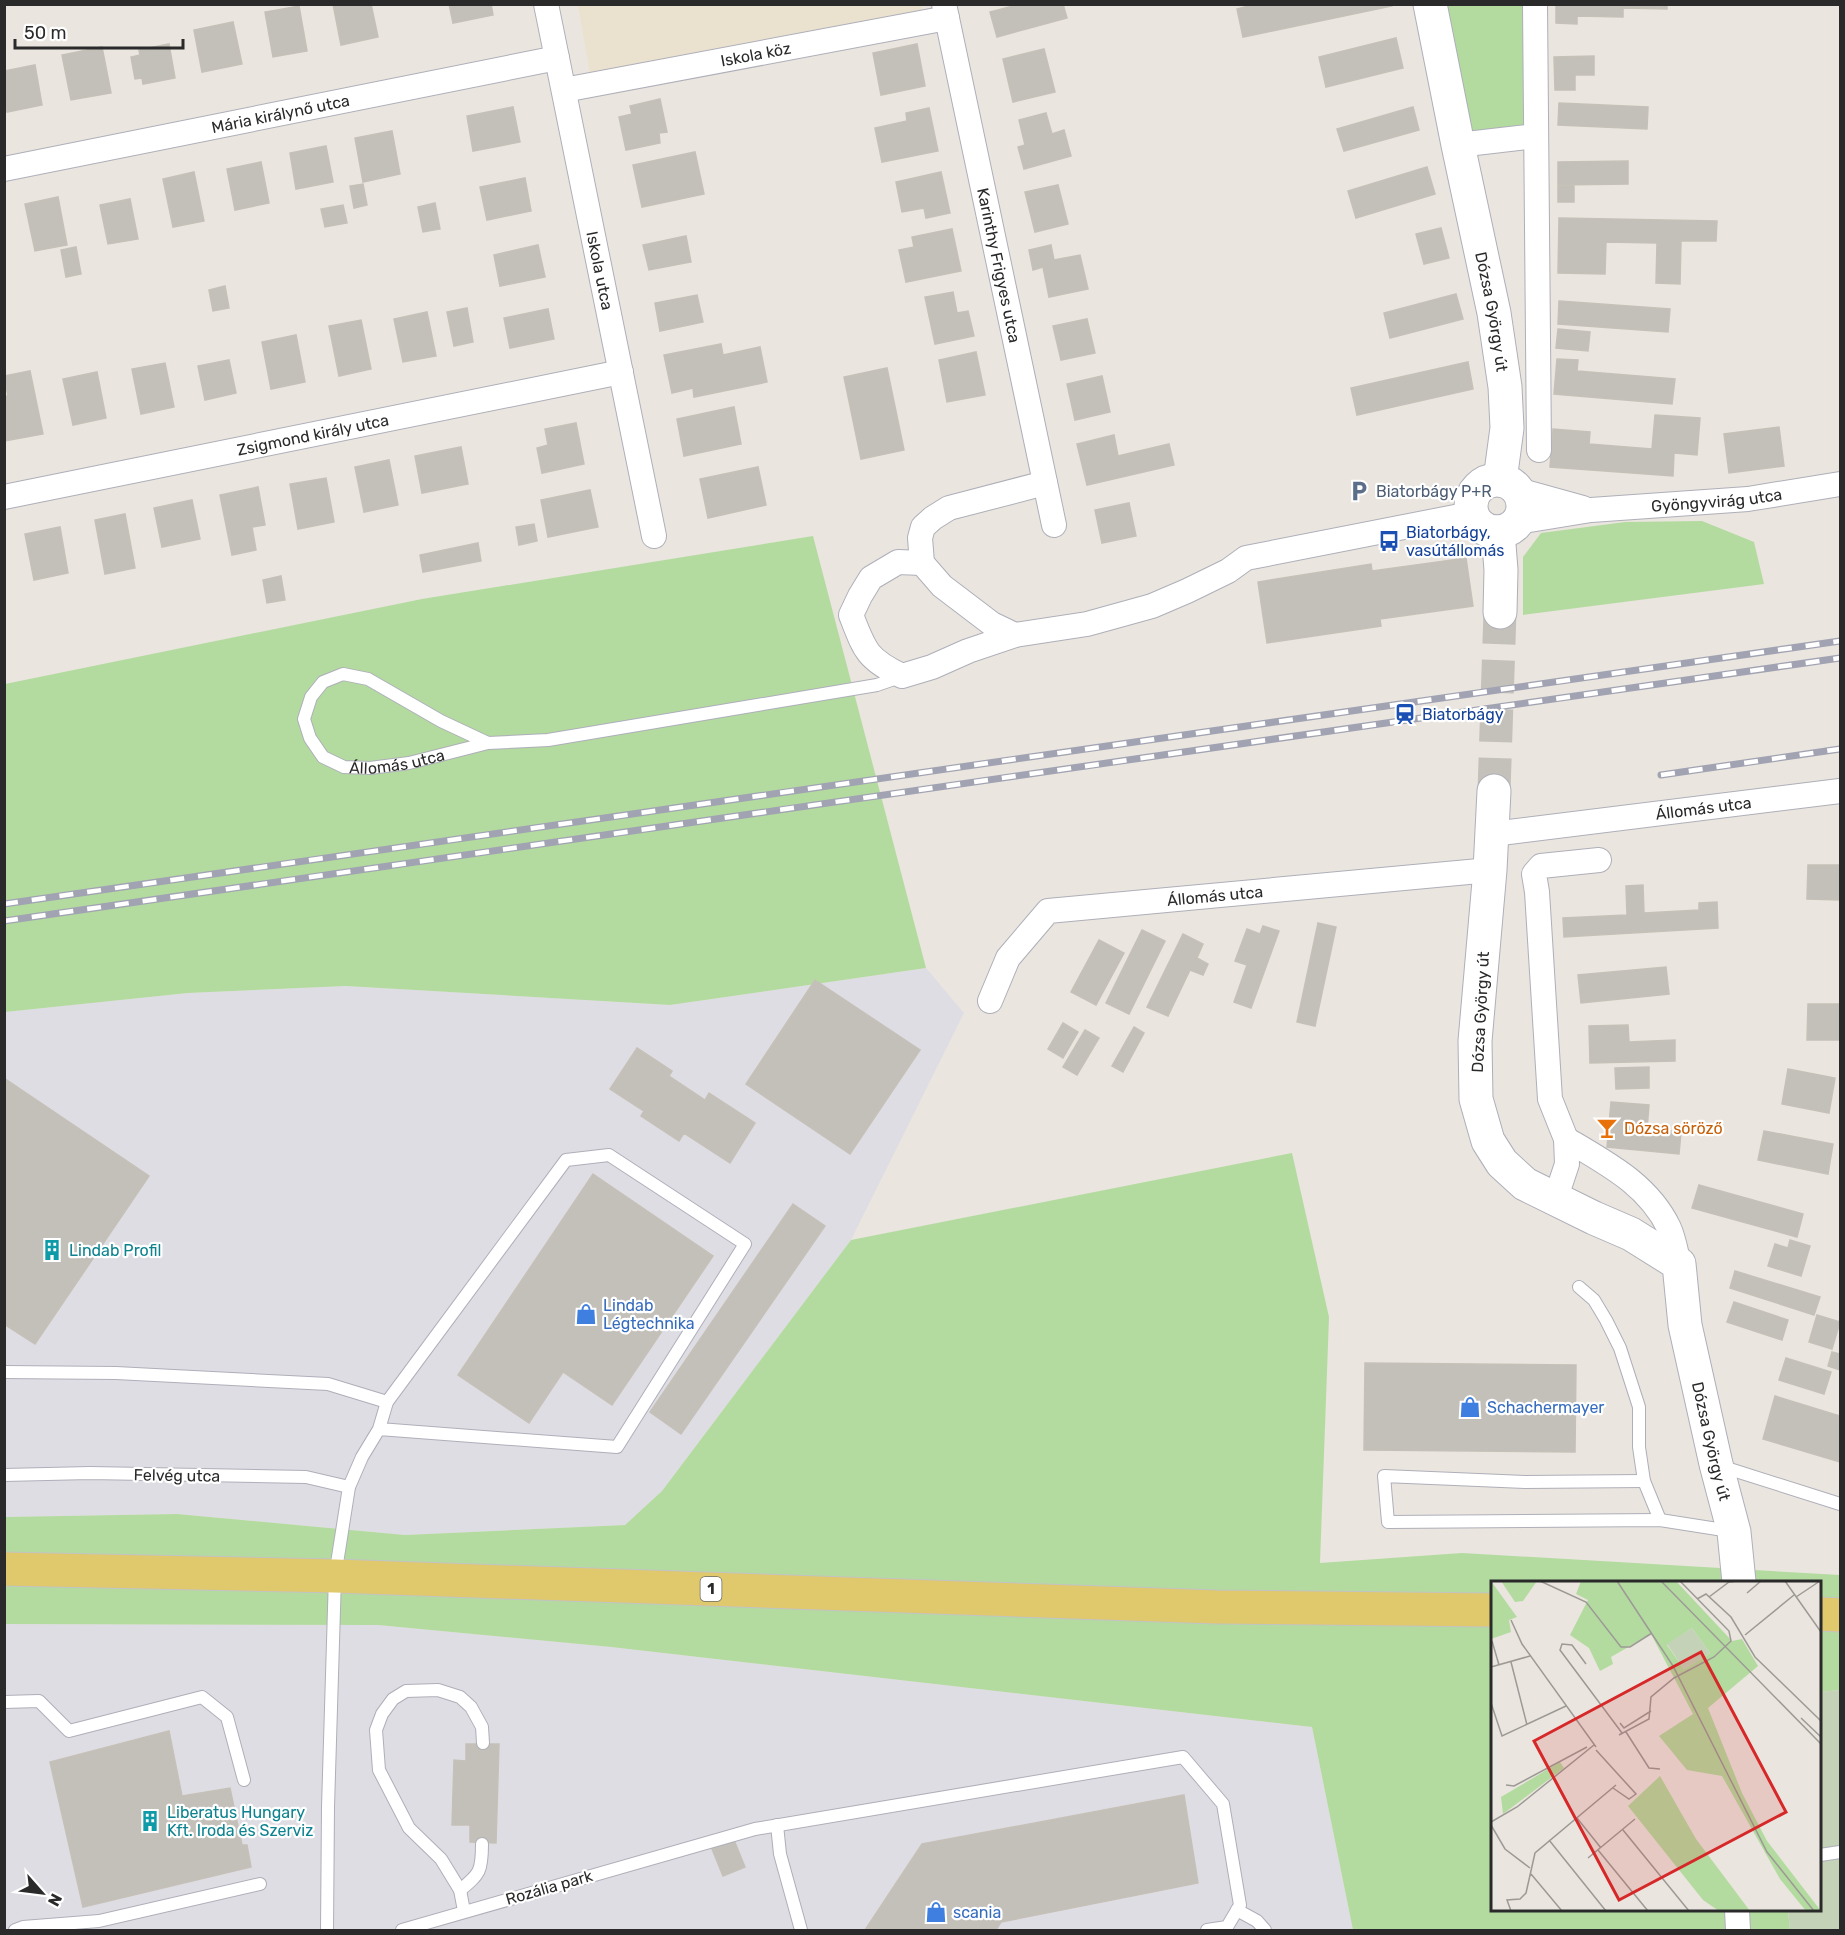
<svg xmlns="http://www.w3.org/2000/svg" width="1845" height="1935" font-family="Rubik,sans-serif">
  <style>
    .industrial { fill: #dfdde4 }
    .education { fill: #eae2cf }
    .green { fill: #b3dba0 }
    .cemetery { fill: #c4d2b7 }
    .building { fill: #c3bfb9; stroke: #c5c1b8; stroke-width: 1.5 }
    .lines { fill: none; stroke-linecap: round; stroke-linejoin: round }
    .secondary-tunnel { stroke: #c4c0ba; stroke-width: 33; stroke-dasharray: 33 16; stroke-linecap: butt }
    .lane-casing { stroke: #aeafb9; stroke-width: 14 }
    .street-casing { stroke: #aeafb9; stroke-width: 26 }
    .secondary-casing { stroke: #aeafb9; stroke-width: 35 }
    .primary-casing { stroke: #c3c3c3; stroke-width: 35 }
    .lane { stroke: #fff; stroke-width: 12 }
    .street { stroke: #fff; stroke-width: 24 }
    .secondary { stroke: #fff; stroke-width: 33 }
    .primary { stroke: #e0c86d; stroke-width: 33 }
    .rail-casing { stroke: #a1a3b2; stroke-width: 7 }
    .rail { stroke: #fff; stroke-width: 4.5; stroke-dasharray: 14; stroke-linecap: butt }
    .labels { text-anchor: middle; stroke-width: 4.5; stroke-linejoin: round; paint-order: stroke }
    .shield { fill: #fff; stroke: #6a6a6a; stroke-width: 1.5 }
    .shield-label { font-size: 15px; font-weight: bold; fill: #2a2a2a }
    .street-label { font-size: 16px; fill: #2a2a2a; stroke: #fff }
    .service-label { font-size: 16px; fill: #4e5e75; stroke: #fff; text-anchor: start }
    .transit-label { font-size: 16px; fill: #164399; stroke: #fff; text-anchor: start }
    .food-label { font-size: 16px; fill: #c56008; stroke: #fff; text-anchor: start }
    .culture-label { font-size: 16px; fill: #0d838f; stroke: #fff; text-anchor: start }
    .shop-label { font-size: 16px; fill: #366cbe; stroke: #fff; text-anchor: start }
    .inset-road { fill: none; stroke: #9d9a96; stroke-width: 1.5 }
    .view { fill: #d62828; fill-opacity: 0.15; stroke: #d62828; stroke-width: 3 }
    .inset-edge { fill: none; stroke: #2a2a2a; stroke-width: 3 }
  </style>
  <rect width="100%" height="100%" fill="#eae5de"/>
  <path class="industrial" d="M926,968L964,1013L851,1240L662,1491L625,1525L405,1535L177,1514L5,1517L4,1012L188,993L346,986L670,1005Z
    M5,1624L378,1625L611,1647L1312,1727L1353,1930H5Z"/>
  <path class="education" d="M921,4L923,13L590,74L578,5Z"/>
  <path class="green" d="M1430,5H1535V136L1458,145Z
    M1702,521L1754,542L1764,584L1523,615V557L1541,533L1625,522Z
    M813,536L926,968L670,1005L346,986L188,993L5,1012V684L422,599Z
    M1292,1153L1329,1317L1320,1563L1462,1553L1840,1575V1690L1820,1692V1582H1492V1910H1788L1790,1930H1353L1312,1727L611,1647L378,1625L5,1624L4,1517L177,1514L405,1535L625,1525L662,1491L851,1240Z"/>
  <path class="cemetery" d="M1840,1690V1930H1790L1788,1910H1820V1692Z"/>
  <path class="building" d="M333,4H371L378,37L341,45Z
    M449,4H491L493,15L453,23Z
    M1012,4H1063L1067,18L997,37L990,12L1013,6Z
    M1256,4H1392V6L1243,37L1237,9Z
    M1556,4H1667V9L1623,8V17L1577,16V24L1556,23Z
    M299,6L307,51L273,57L265,12Z
    M233,22L242,64L202,72L194,30Z
    M1396,38L1403,68L1326,87L1319,57Z
    M169,44L175,78L143,84L142,78L135,79L131,57L140,55L139,50Z
    M917,44L925,86L881,95L873,53Z
    M102,47L111,93L71,100L62,55Z
    M1044,49L1055,92L1013,102L1003,59Z
    M1594,56V75H1575V90H1555L1554,57Z
    M35,65L42,105L7,112L4,97V71Z
    M660,99L667,132L659,133L660,143L626,150L619,117L632,114L630,106Z
    M1559,103L1648,107L1647,129L1558,125Z
    M513,107L520,142L473,151L467,116Z
    M1413,107L1419,130L1344,151L1337,129Z
    M929,108L938,151L882,162L875,128L907,121L906,113Z
    M1046,113L1052,134L1064,130L1071,156L1024,169L1018,147L1025,145L1019,120Z
    M392,131L400,174L363,182L355,138Z
    M326,146L333,182L296,189L290,153Z
    M695,152L704,194L642,207L633,165Z
    M1628,161V184L1558,185V162Z
    M261,162L269,203L235,210L227,169Z
    M1427,167L1435,194L1356,218L1348,191Z
    M194,172L204,221L173,227L163,179Z
    M941,172L950,213L926,218L924,208L902,212L896,182Z
    M525,178L531,211L487,220L480,187Z
    M363,184L367,205L354,208L350,186Z
    M1058,185L1068,224L1035,232L1025,192Z
    M1574,185V202H1558V186Z
    M58,197L67,245L35,251L25,204Z
    M130,199L138,239L108,244L100,205Z
    M435,203L440,229L423,232L418,207Z
    M343,205L347,223L325,227L321,209Z
    M1559,218L1717,221L1716,241H1681L1680,284L1656,283L1657,243L1606,242L1605,274L1558,273Z
    M1441,228L1449,258L1424,264L1416,234Z
    M952,229L961,271L906,282L899,250L914,247L912,237Z
    M686,236L691,262L649,270L643,245Z
    M538,245L545,277L500,286L494,255Z
    M1051,245L1054,260L1080,255L1088,289L1049,297L1043,267L1033,270L1029,250Z
    M76,247L81,274L66,277L61,250Z
    M225,286L229,308L213,311L209,290Z
    M953,292L957,313L968,311L974,336L935,344L925,297Z
    M1456,294L1463,319L1390,338L1384,313Z
    M697,295L703,322L660,331L655,303Z
    M1559,301L1670,309L1668,332L1558,324Z
    M467,308L473,342L454,346L447,312Z
    M548,309L554,339L510,348L504,318Z
    M427,312L436,356L403,362L394,319Z
    M1087,319L1095,353L1061,360L1053,326Z
    M361,320L371,369L339,376L329,326Z
    M1558,329L1590,332L1588,351L1556,348Z
    M296,335L305,382L271,389L262,342Z
    M721,344L723,355L760,347L767,382L694,397L693,388L672,393L664,355Z
    M976,352L985,395L947,402L939,360Z
    M1557,359L1578,360L1577,371L1675,379L1672,404L1554,394Z
    M229,360L236,393L205,400L198,366Z
    M1468,362L1473,389L1357,415L1351,388Z
    M165,363L174,407L141,414L132,369Z
    M887,368L904,450L861,459L844,377Z
    M30,371L43,434L4,441V396H8L4,376Z
    M97,372L106,418L73,425L63,379Z
    M1102,376L1110,412L1075,420L1067,384Z
    M734,407L741,444L684,456L677,419Z
    M1655,415L1700,418L1697,455L1674,453L1673,476L1550,467L1553,429L1590,432L1589,444L1652,449Z
    M576,423L584,464L542,473L537,448L548,445L545,429Z
    M1779,427L1784,466L1729,473L1724,434Z
    M1114,435L1118,456L1169,444L1174,465L1087,485L1077,444Z
    M461,447L468,484L422,493L415,456Z
    M389,460L398,505L364,512L355,467Z
    M758,467L766,505L708,518L700,479Z
    M326,478L334,522L298,529L290,484Z
    M258,487L265,525L252,527L256,550L232,555L220,495Z
    M590,490L598,527L548,537L541,500Z
    M192,500L200,539L162,547L154,508Z
    M1129,503L1136,536L1102,543L1095,510Z
    M125,514L135,568L105,574L95,520Z
    M534,524L537,541L519,545L516,527Z
    M60,527L68,573L34,580L25,534Z
    M478,543L481,561L423,572L420,555Z
    M1466,558L1473,606L1380,619L1381,626L1267,643L1258,582L1371,564L1372,571Z
    M281,576L285,600L267,603L263,580Z
    M1808,865H1840V900L1807,899Z
    M1643,885L1644,913L1699,910V903L1717,902L1718,928L1564,937L1563,918L1627,915L1626,886Z
    M1318,923L1336,927L1315,1026L1297,1022Z
    M1263,926L1279,931L1251,1008L1234,1002L1247,965L1235,961L1247,929L1260,934Z
    M1142,930L1165,941L1129,1014L1106,1003Z
    M1183,934L1203,944L1197,958L1208,964L1203,975L1190,970L1168,1016L1147,1007Z
    M1099,940L1124,953L1096,1005L1071,992Z
    M1666,967L1669,994L1581,1003L1578,975Z
    M815,980L920,1050L850,1154L746,1084Z
    M1808,1004H1840V1040H1807Z
    M1063,1023L1078,1032L1063,1058L1048,1049Z
    M1628,1025L1629,1042L1675,1040V1061L1590,1063L1589,1026Z
    M1134,1027L1144,1033L1123,1072L1112,1066Z
    M1085,1030L1099,1038L1077,1075L1063,1067Z
    M637,1048L672,1071L669,1076L705,1100L709,1093L755,1123L730,1163L684,1133L679,1141L641,1116L644,1111L610,1089Z
    M1649,1067V1088L1616,1089L1615,1068Z
    M1788,1069L1835,1078L1829,1113L1782,1104Z
    M4,1078L149,1176L35,1344L4,1324Z
    M1611,1102L1649,1105L1647,1129L1681,1132L1679,1154L1607,1147Z
    M1764,1131L1833,1144L1828,1174L1758,1160Z
    M593,1174L713,1256L612,1405L563,1372L529,1423L458,1375Z
    M1699,1185L1803,1214L1797,1237L1692,1208Z
    M793,1204L825,1226L681,1434L650,1412Z
    M1790,1240L1810,1246L1801,1276L1768,1266L1775,1244L1788,1248Z
    M1735,1271L1820,1297L1814,1315L1730,1288Z
    M1734,1302L1788,1320L1782,1340L1727,1322Z
    M1817,1315L1840,1322L1832,1349L1809,1342Z
    M1832,1352L1840,1354V1370L1828,1366Z
    M1786,1358L1831,1372L1824,1394L1779,1380Z
    M1365,1363L1576,1365L1575,1452L1364,1450Z
    M1775,1396L1840,1416V1462L1763,1439Z
    M169,1731L182,1796L230,1788L242,1845H247L251,1867L83,1907L50,1762Z
    M466,1744H499L496,1843L470,1842V1825H452L454,1760L466,1761Z
    M1184,1795L1198,1883L1001,1922L996,1930H865L922,1844Z
    M734,1840L745,1867L723,1876L712,1849Z"/>
  <g class="lines">
    <path class="secondary-tunnel" d="M1494,791L1500,612"/>
    <defs>
      <g id="lane">
        <path id="s1" d="M488,743L441,721L368,679L343,674L323,682L311,697L304,719L310,738L323,757L344,767L370,768L409,763L488,743L548,740L877,685L900,677"/>
        <path d="M1579,1287L1594,1300L1606,1320L1620,1348L1639,1407V1447L1644,1481L1660,1520"/>
        <path d="M4,1372L116,1373L328,1384L387,1402"/>
        <path d="M1720,1466L1840,1504"/>
        <path d="M4,1475L90,1473L306,1477L349,1487"/>
        <path d="M1644,1481L1525,1482L1384,1476L1388,1522L1660,1520L1730,1531"/>
        <path d="M4,1702L39,1701L69,1731L202,1697L227,1717L244,1780"/>
        <path d="M777,1825L780,1854L801,1930"/>
        <path d="M1820,1855L1840,1852"/>
        <path d="M460,1890C480,1874 482,1871 482,1844"/>
        <path d="M1237,1910L1257,1921L1265,1930"/>
        <path d="M464,1911L460,1890L441,1859L409,1828L379,1770L376,1730L382,1714L393,1699L406,1691L438,1690L460,1697L471,1707L482,1727L483,1743"/>
        <path d="M15,1930L23,1927L99,1921L260,1884"/>
        <path d="M327,1930L328,1807L335,1576L349,1487L362,1457L379,1429L617,1447L745,1244L609,1155L566,1160L387,1402L379,1429"/>
        <path d="M402,1930L755,1829L1183,1757L1223,1804L1240,1905L1227,1927L1207,1930"/>
      </g>
      <g id="street">
        <path id="s2" d="M546,4L654,536"/>
        <path id="s3" d="M944,4L1054,525"/>
        <path d="M1535,4L1539,450"/>
        <path id="s4" d="M564,90L947,18"/>
        <path d="M1458,145L1535,136"/>
        <path id="s5" d="M4,169L557,58"/>
        <path d="M1518,490L1583,508"/>
        <path id="s6" d="M4,497L621,372"/>
        <path id="s7" d="M1517,522L1591,510L1748,499L1840,484"/>
        <path d="M922,563L898,562L871,578L860,596L851,615C865,651 867,659 902,676L932,667L968,651L1015,635L1087,624L1152,606L1187,591L1228,571L1246,558L1455,517L1472,516"/>
        <path d="M1015,635L992,624L942,586L922,563L920,538L923,527L933,518L949,508L1045,483"/>
        <path id="s8" d="M1493,834L1840,791"/>
        <path id="s9" d="M990,1001L1008,958L1048,911L1490,870"/>
        <path d="M1566,1139C1606,1163 1648,1184 1669,1228C1674,1239 1676,1253 1679,1264"/>
        <path d="M1555,1200L1567,1164L1566,1139L1550,1099L1537,892L1534,874L1541,866L1599,860"/>
        <path d="M1737,1910L1738,1930"/>
      </g>
      <g id="secondary">
        <path id="s10" d="M1430,4L1458,145L1494,313L1505,387L1507,428L1500,480"/>
        <circle cx="1497" cy="506" r="26"/>
        <path d="M1498,532L1501,570L1500,612"/>
        <path id="s11" d="M1494,791L1490,870L1475,1041L1476,1099L1488,1141L1502,1163L1525,1184L1594,1218L1631,1234L1679,1264L1685,1325L1716,1464L1734,1532L1739,1582"/>
      </g>
      <path id="primary" d="M4,1569L335,1576L1217,1607L1492,1610
        M1820,1614L1840,1615"/>
    </defs>
    <use href="#lane" class="lane-casing"/>
    <use href="#street" class="street-casing"/>
    <use href="#secondary" class="secondary-casing"/>
    <use href="#primary" class="primary-casing"/>
    <use href="#lane" class="lane"/>
    <use href="#street" class="street"/>
    <use href="#secondary" class="secondary"/>
    <use href="#primary" class="primary"/>
    <defs>
      <path id="rail" d="M1661,775L1840,749
        M4,904L1840,641
        M4,921L1840,658"/>
    </defs>
    <use href="#rail" class="rail-casing"/>
    <use href="#rail" class="rail"/>
  </g>
  <defs>
    <symbol id="parking-bare" viewBox="-9 -9 18 18"><path d="M-3.5-5.5H1a3.5 3.5 0 0 1 0 7H-1V5.5H-3.5ZM-1-3.4V-.6H.8a1.4 1.4 0 0 0 0-2.8Z" fill="#5c6f8a" stroke="#fff" stroke-width="2.5" paint-order="stroke"/></symbol>
    <symbol id="bus-bare" viewBox="-9 -9 18 18"><path d="M-5-6H5V4H4V6H2V4H-2V6H-4V4H-5ZM-3.5-4V0h7V-4ZM-3.5 1.2v1.5H-2V1.2ZM2 1.2v1.5H3.5V1.2Z" fill="#1a4fb4" stroke="#fff" stroke-width="2.5" paint-order="stroke"/></symbol>
    <symbol id="station-bare" viewBox="-9 -9 18 18"><path d="M-3-6H3Q5-6 5-4V2Q5 4 3 4L4.5 6H3L1.5 4h-3L-3 6H-4.5L-3 4Q-5 4-5 2V-4Q-5-6-3-6ZM-3.5-4v3h7v-3ZM-3.5 1v1.5H-2V1ZM2 1v1.5H3.5V1Z" fill="#1a4fb4" stroke="#fff" stroke-width="2.5" paint-order="stroke"/></symbol>
    <symbol id="bar-bare" viewBox="-9 -9 18 18"><path d="M-6-5H6L.8 .8V4.5H3.5V6h-7V4.5H-.8V.8Z" fill="#e8710a" stroke="#fff" stroke-width="2.5" paint-order="stroke"/></symbol>
    <symbol id="building-bare" viewBox="-9 -9 18 18"><path d="M-4-6H4V6H1V3H-1V6H-4ZM-2.5-4.3h1.7v1.8h-1.7ZM.8-4.3h1.7v1.8H.8ZM-2.5-1h1.7V.8h-1.7ZM.8-1h1.7V.8H.8Z" fill="#0f9aa8" stroke="#fff" stroke-width="2.5" paint-order="stroke"/></symbol>
    <symbol id="shop-bare" viewBox="-9 -9 18 18"><path d="M-5-2.5h2.3a2.7 3.5 0 0 1 5.4 0H5L5.5 6h-11ZM-1.5-2.5h3a1.5 2.3 0 0 0-3 0Z" fill="#3f7fe0" stroke="#fff" stroke-width="2.5" paint-order="stroke"/></symbol>
  </defs>
  <g fill-rule="evenodd">
    <use href="#parking-bare" x="1344" y="476" width="30" height="30"/>
    <use href="#bus-bare" x="1374" y="526" width="30" height="30"/>
    <use href="#station-bare" x="1390" y="699" width="30" height="30"/>
    <use href="#bar-bare" x="1592" y="1113" width="30" height="30"/>
    <use href="#building-bare" x="37" y="1235" width="30" height="30"/>
    <use href="#shop-bare" x="571" y="1299" width="30" height="30"/>
    <use href="#shop-bare" x="1455" y="1392" width="30" height="30"/>
    <use href="#building-bare" x="135" y="1806" width="30" height="30"/>
    <use href="#shop-bare" x="921" y="1897" width="30" height="30"/>
  </g>
  <g class="labels">
    <rect class="shield" x="700.5" y="1577" width="21" height="24" rx="4.5"/>
    <g class="shield-label">
      <text x="711" y="1594">1</text>
    </g>
    <g class="street-label">
      <text dy="6" stroke="none"><textPath href="#s4" startOffset="195">Iskola köz</textPath></text>
      <text dy="6" stroke="none"><textPath href="#s5" startOffset="282">Mária királynő utca</textPath></text>
      <text dy="6" stroke="none"><textPath href="#s3" startOffset="267">Karinthy Frigyes utca</textPath></text>
      <text dy="6" stroke="none"><textPath href="#s2" startOffset="272">Iskola utca</textPath></text>
      <text dy="6" stroke="none"><textPath href="#s10" startOffset="314">Dózsa György út</textPath></text>
      <text dy="6" stroke="none"><textPath href="#s6" startOffset="315">Zsigmond király utca</textPath></text>
      <text dy="6" stroke="none"><textPath href="#s7" startOffset="201">Gyöngyvirág utca</textPath></text>
      <text dy="6" stroke="none"><textPath href="#s1" startOffset="345">Állomás utca</textPath></text>
      <text dy="6" stroke="none"><textPath href="#s8" startOffset="212">Állomás utca</textPath></text>
      <text dy="6" stroke="none"><textPath href="#s9" startOffset="276">Állomás utca</textPath></text>
      <text transform="translate(1480 1012) rotate(-87)" y="6">Dózsa György út</text>
      <text dy="6" stroke="none"><textPath href="#s11" startOffset="764">Dózsa György út</textPath></text>
      <text transform="translate(177 1475) rotate(1)" y="6">Felvég utca</text>
      <text transform="translate(549 1887) rotate(-16)" y="6">Rozália park</text>
    </g>
    <g class="service-label">
      <text x="1376" y="497">Biatorbágy P+R</text>
    </g>
    <g class="transit-label">
      <text x="1406" y="538">Biatorbágy,<tspan x="1406" dy="18">vasútállomás</tspan></text>
      <text x="1422" y="720">Biatorbágy</text>
    </g>
    <g class="food-label">
      <text x="1624" y="1134">Dózsa söröző</text>
    </g>
    <g class="culture-label">
      <text x="69" y="1256">Lindab Profil</text>
      <text x="167" y="1818">Liberatus Hungary<tspan x="167" dy="18">Kft. Iroda és Szerviz</tspan></text>
    </g>
    <g class="shop-label">
      <text x="603" y="1311">Lindab<tspan x="603" dy="18">Légtechnika</tspan></text>
      <text x="1487" y="1413">Schachermayer</text>
      <text x="953" y="1918">scania</text>
    </g>
  </g>
  <g transform="translate(1491 1581)">
    <rect width="330" height="330" fill="#eae5de"/>
    <path d="M0,0L26,36L18,39L20,51L0,58ZM10,0H46L32,20L24,21ZM90,0H185L241,60L251,58L267,85L217,127L251,212L276,260L330,330H315L289,298L231,195L196,189L168,155L202,133L160,53L120,76L122,83L109,90L98,67L79,54L97,19L85,13ZM201,47L219,72L193,88L176,64ZM69,181L73,187L12,233L10,216ZM169,195L205,258L259,330H228L212,319L137,225Z" fill="#b3dba0" fill-rule="evenodd"/>
    <path d="M201,47L219,72L193,88L176,63Z" fill="#c4d2b7"/>
    <path class="inset-road" d="M49,0L95,21L130,66H139L161,52M126,0L182,85L276,271L323,330M170,0L330,163M294,0L330,51M256,12L270,0M218,16L238,1L247,0M305,16L329,0M206,18L215,13L240,36L264,76L330,140M20,39L31,63L105,166M254,54L303,14M1,60L8,84M20,81L36,144M95,83L81,64L71,63L69,69L131,152M0,86L39,75M0,122L11,155L75,125M310,137L330,156M129,142L133,147L160,130M135,151L158,187L169,188M128,154L158,138L160,116L183,97L223,76L240,60L238,50L189,0M105,169L145,213L138,218L122,207M15,204L23,205L96,166M86,237L110,267M0,241L26,226L103,164M0,244L14,268L39,287M132,249L198,330M58,259L115,330M107,269L157,330M97,277L144,238M40,293L71,330M20,330L16,319L29,318L35,312L44,272L125,204"/>
    <path class="view" d="M210,71L295,231L128,319L43,160Z"/>
    <rect width="330" height="330" class="inset-edge"/>
  </g>
  <rect width="1845" height="1935" fill="none" stroke="#2a2a2a" stroke-width="12"/>
  <g transform="translate(42 1893) rotate(118)" stroke="#ffffff" stroke-width="4.5" paint-order="stroke">
  <path d="M0-4.5L10 22L0 15L-10 22Z" fill="#2a2a2a"/>
  <text y="-9" font-size="16" font-weight="bold" text-anchor="middle" fill="#2a2a2a">N</text>
  </g>
  <path d="M15 39v9h168v-9" fill="none" stroke="#2a2a2a" stroke-width="3"/>
  <text x="24" y="39" font-size="18" fill="#2a2a2a" stroke="#ffffff" stroke-width="4.5" paint-order="stroke">50 m</text>
</svg>
